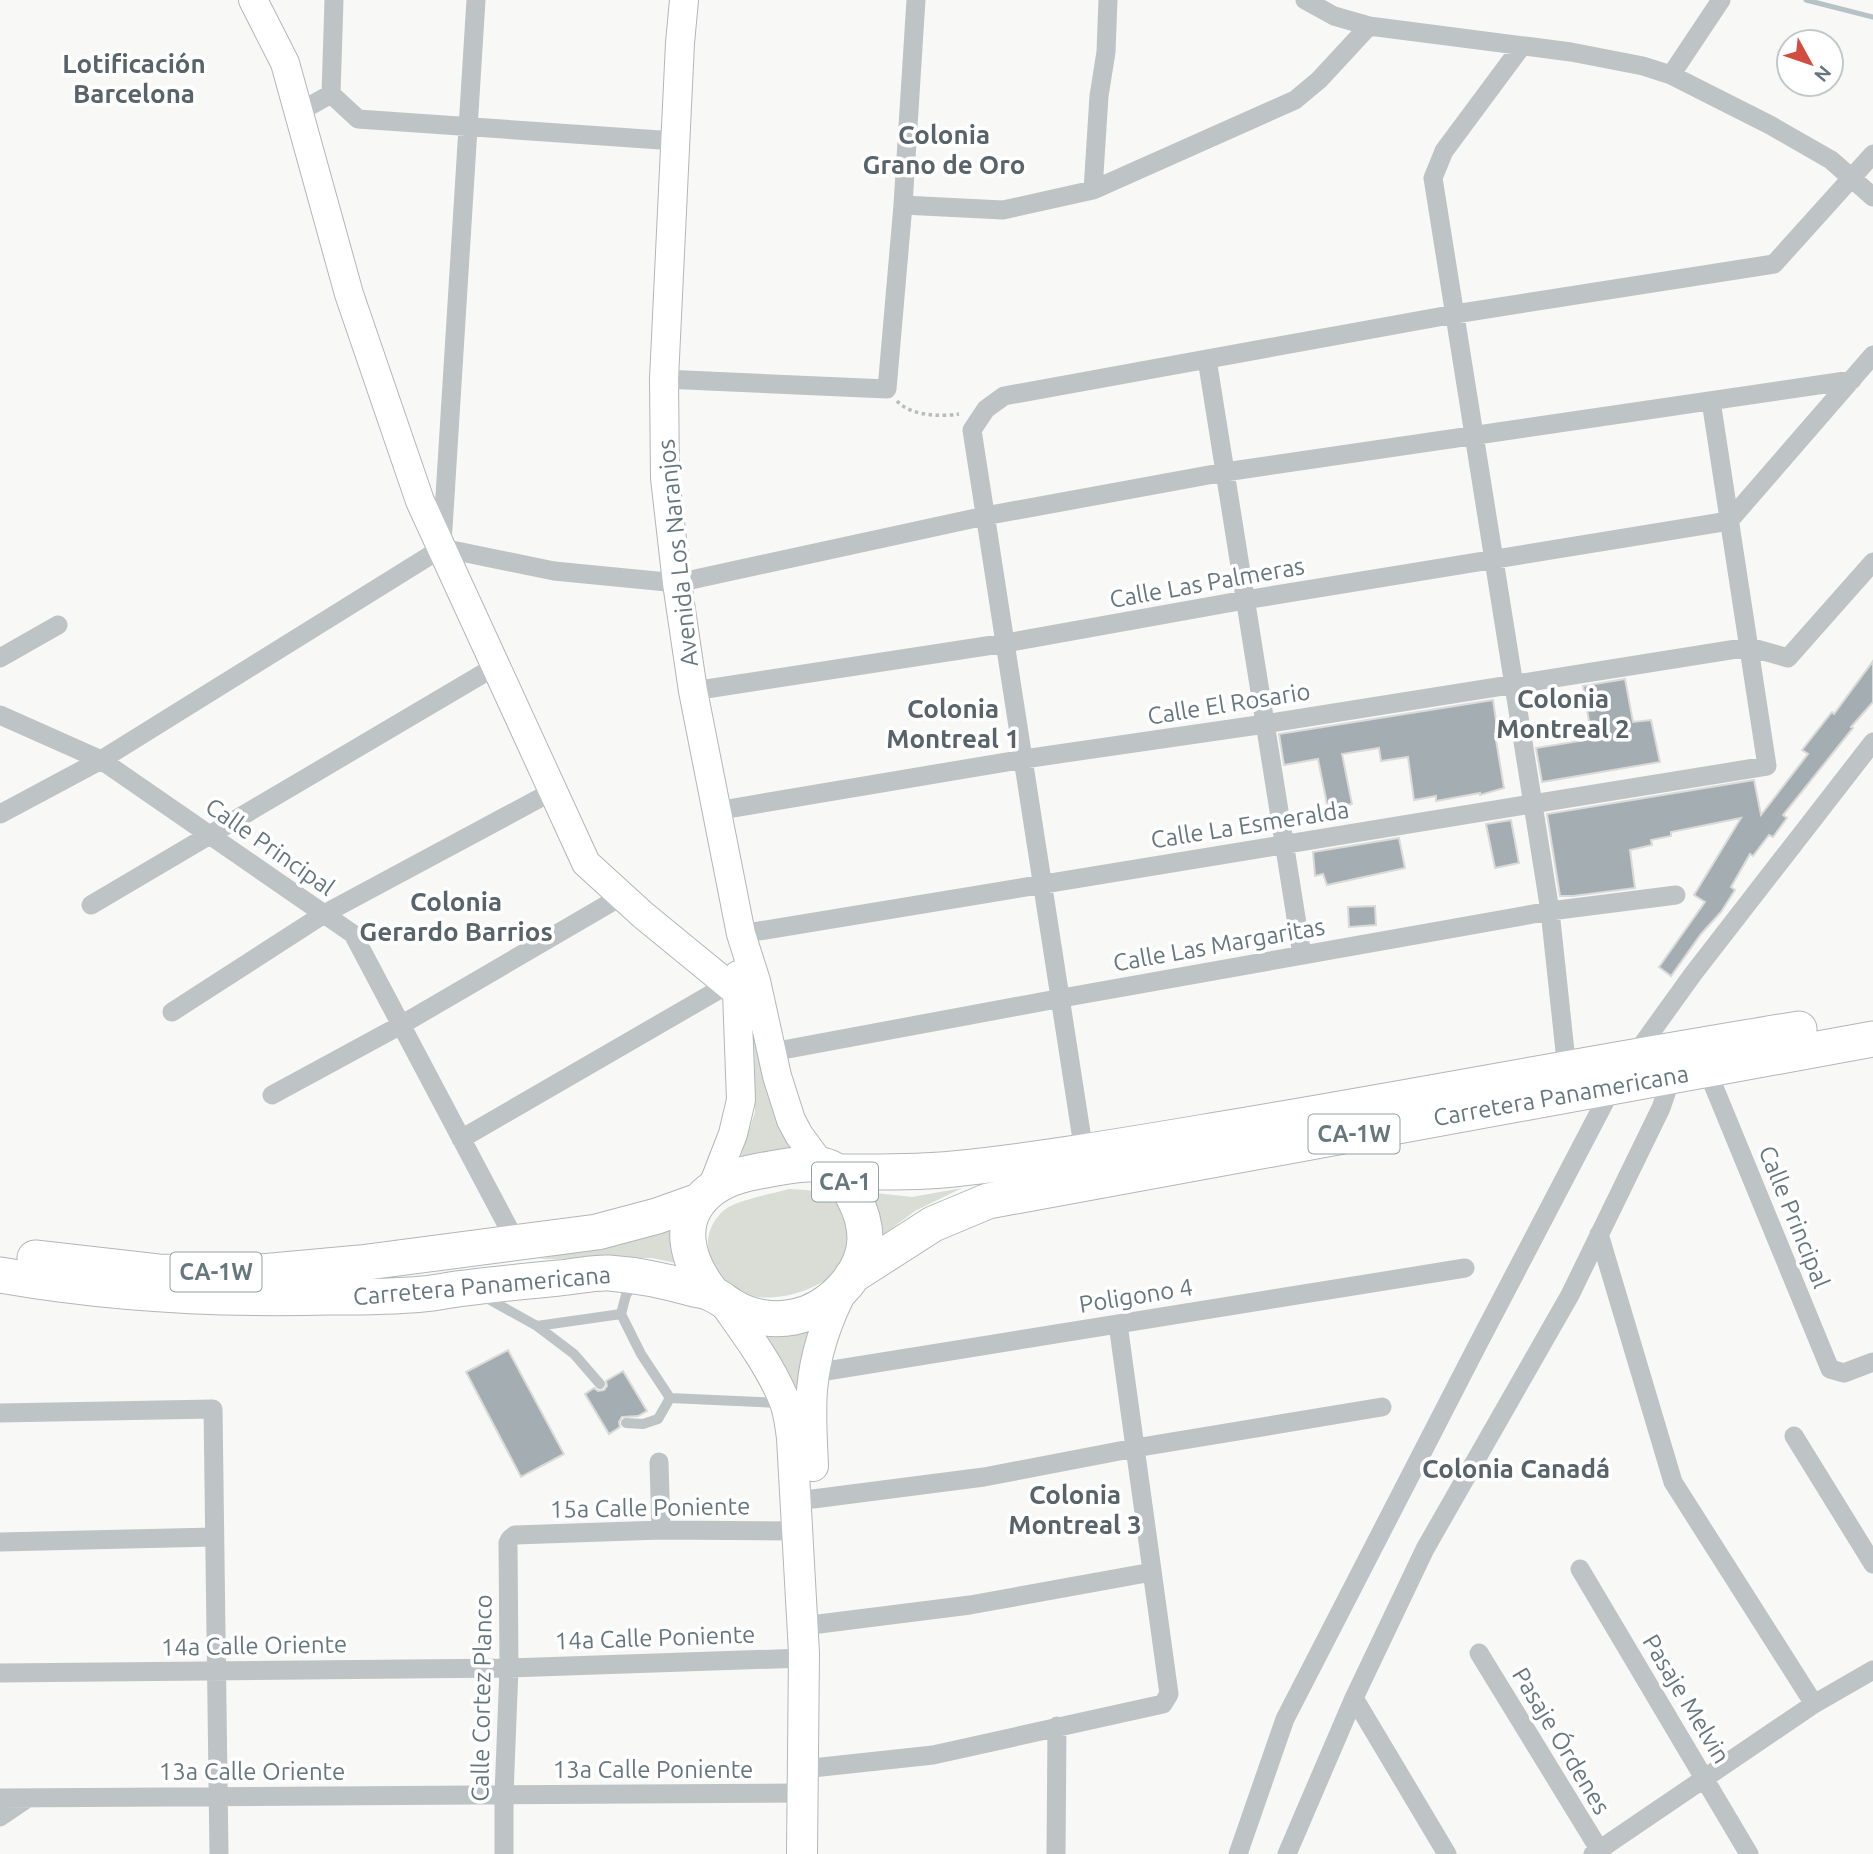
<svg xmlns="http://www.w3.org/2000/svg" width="1873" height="1854" font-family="Ubuntu,sans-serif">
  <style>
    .green { fill: #d9ddd6 }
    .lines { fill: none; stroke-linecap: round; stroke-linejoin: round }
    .stream { stroke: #b6c2c5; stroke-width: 5 }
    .building { fill: #a4adb1; stroke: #dadad9; stroke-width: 2 }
    .secondary-casing { stroke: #b0b7ba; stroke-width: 30 }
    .primary-casing { stroke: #b2b7ba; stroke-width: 32 }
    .highway-casing { stroke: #b2b6b9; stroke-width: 37 }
    .path { stroke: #b8bcbe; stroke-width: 3.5; stroke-dasharray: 3.5 3.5; stroke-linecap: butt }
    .lane { stroke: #bec3c5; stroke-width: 10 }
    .street { stroke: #bec3c5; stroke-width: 19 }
    .secondary { stroke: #fff; stroke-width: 28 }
    .primary { stroke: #fff; stroke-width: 30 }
    .highway { stroke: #fff; stroke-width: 35 }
    .labels { text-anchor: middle; stroke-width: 7; stroke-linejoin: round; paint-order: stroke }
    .shield { fill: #fff; stroke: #94a0a5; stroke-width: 2 }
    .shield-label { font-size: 23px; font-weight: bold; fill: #66777e }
    .street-label { font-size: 24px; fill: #66777e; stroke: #fff }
    .neighbourhood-label { font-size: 26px; font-weight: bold; fill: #58646a; stroke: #fff }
  </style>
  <rect width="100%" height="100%" fill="#f8f8f6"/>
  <path class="green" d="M754,1027L797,1152H768L740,1159L755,1112Z
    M962,1188L915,1211L876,1240L867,1192L912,1197Z
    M789,1189C801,1190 815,1189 825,1195C839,1201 842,1210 847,1223C867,1275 791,1305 751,1296C741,1293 730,1292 722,1283C719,1280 717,1273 715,1269C707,1251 704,1236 716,1219C719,1216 720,1213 723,1211C735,1200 772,1194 789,1189Z
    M677,1221L680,1264L652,1258L539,1259L649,1234Z
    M821,1320L796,1401L787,1371L761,1327Z"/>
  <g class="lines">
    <path class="stream" d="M1806,0L1873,17"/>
  </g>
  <path class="building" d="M1873,661V702L1851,727L1853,728L1783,815L1787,818L1773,837L1769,835L1753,856L1750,854L1731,887L1735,890L1721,912L1701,934L1671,976L1659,967L1705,902L1694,895L1741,818L1671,832V836L1651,840L1652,845L1630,850L1635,888L1573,896H1560L1547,814L1754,780L1761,815L1808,754L1802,750L1832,712L1834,714Z
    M1625,679L1633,722L1651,720L1660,762L1542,782L1536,748L1592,739L1583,686Z
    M1493,700L1498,734H1495L1504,788L1480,795V793L1436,801V796L1414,800L1408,757L1381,761L1379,748L1342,754L1352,804L1328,809L1318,759L1284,765L1279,734Z
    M1511,820L1519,863L1495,868L1486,824Z
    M1399,838L1405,868L1327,885L1323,874L1315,876L1313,852Z
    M1375,906L1376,925L1349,927L1348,907Z
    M508,1350L564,1454L521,1477L466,1372Z
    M623,1371L647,1411L638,1416L622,1417L619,1422L620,1427L609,1434L585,1394L594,1388L598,1391L604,1390L607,1386L606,1381Z"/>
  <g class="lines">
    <defs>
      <path id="secondary" d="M253,0L285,63L349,294L420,501L586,863L643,915L737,992
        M684,0L680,43L664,379L665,478L677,583L693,691L741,934L756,981L777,1076L791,1120L799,1135L821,1165
        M712,1188L733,1134L741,1100L737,992L738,975"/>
      <path id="primary" d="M723,1301C744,1331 767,1361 782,1395C789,1409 790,1424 792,1438L804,1653L802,1854
        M813,1466C812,1441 810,1415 812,1390C815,1354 827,1319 844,1287"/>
      <path id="highway" d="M837,1172C876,1172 915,1173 953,1169C1050,1159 1145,1142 1241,1126C1427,1095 1612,1059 1799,1029
        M35,1258L158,1272L250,1273L360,1263L597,1232L657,1216L699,1201
        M0,1275C109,1294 219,1300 329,1297C360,1297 392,1297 423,1294C437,1293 452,1289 466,1288C497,1284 528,1281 559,1278C575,1277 593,1272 609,1273C638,1275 666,1281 694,1289C700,1290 707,1291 712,1294C720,1297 726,1303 733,1307C751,1318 774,1321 794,1317C828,1310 864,1276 865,1239C865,1225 861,1211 854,1198C850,1190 844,1177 837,1172C821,1159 794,1165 776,1168C754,1172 730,1175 712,1189C673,1218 687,1262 712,1293
        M852,1276L933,1224L988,1201L1873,1039"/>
    </defs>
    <use href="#secondary" class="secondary-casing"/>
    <use href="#primary" class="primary-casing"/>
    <use href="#highway" class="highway-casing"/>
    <path class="path" d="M897,401C911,416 940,417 959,414"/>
    <path class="lane" d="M634,1283L626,1295L621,1314L641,1354L670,1398
      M483,1296L537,1326L574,1354L600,1384
      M537,1326L621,1314
      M670,1398L781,1403
      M626,1423L643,1424L658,1419L670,1398"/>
    <path class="street" d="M334,0L331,94L358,119L675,141
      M1305,0L1334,16L1369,26L1571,52L1643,66L1671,75L1770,125L1831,160L1873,197
      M1522,46L1444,151L1433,178L1550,911L1567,1070
      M1671,75L1721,0
      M299,112L331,94
      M1093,190L1099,96L1106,52L1108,0
      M903,205L1003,210L1093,190L1295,100L1319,80L1369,26
      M1207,359L1302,955
      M664,379L887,389L903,205L916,0
      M442,544L476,0
      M0,658L58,625
      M693,691L1006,643L1245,600L1729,521L1873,355
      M0,715L101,760L353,934L516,1242
      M716,811L1024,759L1265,724L1749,647L1788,658L1873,562
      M0,814L101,760L442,548L554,571L677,583L985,516L1225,472L1852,380
      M91,905L496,666
      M741,934C1083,875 1425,822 1767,766L1711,401
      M172,1012L324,914L553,791
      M772,1052L1062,998L1550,911L1676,895
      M1634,1056L1693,974L1873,742
      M1707,1070L1830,1369L1844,1373L1873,1362
      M272,1095L401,1025L622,896
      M461,1139L727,985
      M1084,1152L972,430L986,409L1004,396L1455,314L1774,264L1873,154
      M1599,1234L1673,1482L1814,1704
      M814,1373L1465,1268
      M0,1413L213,1409L219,1854
      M1794,1436L1873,1564
      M659,1462L661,1530
      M813,1499L984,1477L1135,1448L1382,1407
      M0,1542L214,1537
      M1580,1569L1749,1854
      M803,1626L970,1605L1152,1572
      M1479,1653L1602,1854
      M0,1673L509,1668L804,1658
      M1354,1698L1447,1854
      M803,1769L933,1755L1163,1704L1169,1694L1118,1324
      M0,1798L803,1793
      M0,1817L28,1798
      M504,1854V1795L509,1668L508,1543L510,1539L515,1535L661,1530L798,1531
      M1056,1854L1057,1726
      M1238,1854L1285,1719L1476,1348L1613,1086
      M1287,1854L1354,1698L1425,1549L1570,1295L1661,1108L1672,1076
      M1593,1854L1814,1704L1873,1670"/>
    <use href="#secondary" class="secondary"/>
    <use href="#primary" class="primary"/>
    <use href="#highway" class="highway"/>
  </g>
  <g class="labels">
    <g class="shield">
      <rect x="1308.5" y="1114.5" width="91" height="39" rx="5"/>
      <rect x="812" y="1162.5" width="66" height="39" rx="5"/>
      <rect x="170.5" y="1252.5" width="91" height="39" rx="5"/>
    </g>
    <g class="shield-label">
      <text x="1354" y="1142">CA-1W</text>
      <text x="845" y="1190">CA-1</text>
      <text x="216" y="1280">CA-1W</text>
    </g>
    <g class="street-label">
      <text transform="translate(678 553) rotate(-96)" y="8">Avenida Los Naranjos</text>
      <text transform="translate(1207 583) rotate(-10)" y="8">Calle Las Palmeras</text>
      <text transform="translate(1229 704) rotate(-9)" y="8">Calle El Rosario</text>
      <text transform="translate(1250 825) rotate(-9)" y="8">Calle La Esmeralda</text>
      <text transform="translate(270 847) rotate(35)" y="8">Calle Principal</text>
      <text transform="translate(1219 945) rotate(-10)" y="8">Calle Las Margaritas</text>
      <text transform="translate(1561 1096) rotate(-10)" y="8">Carretera Panamericana</text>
      <text transform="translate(1794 1217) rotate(68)" y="8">Calle Principal</text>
      <text transform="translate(482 1286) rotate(-5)" y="8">Carretera Panamericana</text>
      <text transform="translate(1136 1296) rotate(-9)" y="8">Poligono 4</text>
      <text transform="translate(650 1508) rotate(-1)" y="8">15a Calle Poniente</text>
      <text transform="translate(655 1638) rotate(-2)" y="8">14a Calle Poniente</text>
      <text transform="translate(254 1646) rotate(-1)" y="8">14a Calle Oriente</text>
      <text transform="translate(482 1698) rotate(-89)" y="8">Calle Cortez Planco</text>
      <text transform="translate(1686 1699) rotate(59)" y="8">Pasaje Melvin</text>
      <text transform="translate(1561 1741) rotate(59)" y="8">Pasaje Órdenes</text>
      <text x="653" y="1778">13a Calle Poniente</text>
      <text x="252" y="1780">13a Calle Oriente</text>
    </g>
    <g class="neighbourhood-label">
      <text x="134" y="73">Lotificación<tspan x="134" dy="30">Barcelona</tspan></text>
      <text x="944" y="144">Colonia<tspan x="944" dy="30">Grano de Oro</tspan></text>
      <text x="1563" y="708">Colonia<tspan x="1563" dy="30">Montreal 2</tspan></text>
      <text x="953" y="718">Colonia<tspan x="953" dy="30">Montreal 1</tspan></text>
      <text x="456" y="911">Colonia<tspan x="456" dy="30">Gerardo Barrios</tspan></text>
      <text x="1516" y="1478">Colonia Canadá</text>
      <text x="1075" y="1504">Colonia<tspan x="1075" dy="30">Montreal 3</tspan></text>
    </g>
  </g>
  <g transform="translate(1810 63) rotate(130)"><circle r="33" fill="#ffffff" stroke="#c2c9cb" stroke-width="2"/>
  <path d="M0-5L12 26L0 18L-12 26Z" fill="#d04d3f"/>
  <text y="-10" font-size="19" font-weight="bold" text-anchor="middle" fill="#66777e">N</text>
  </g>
</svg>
